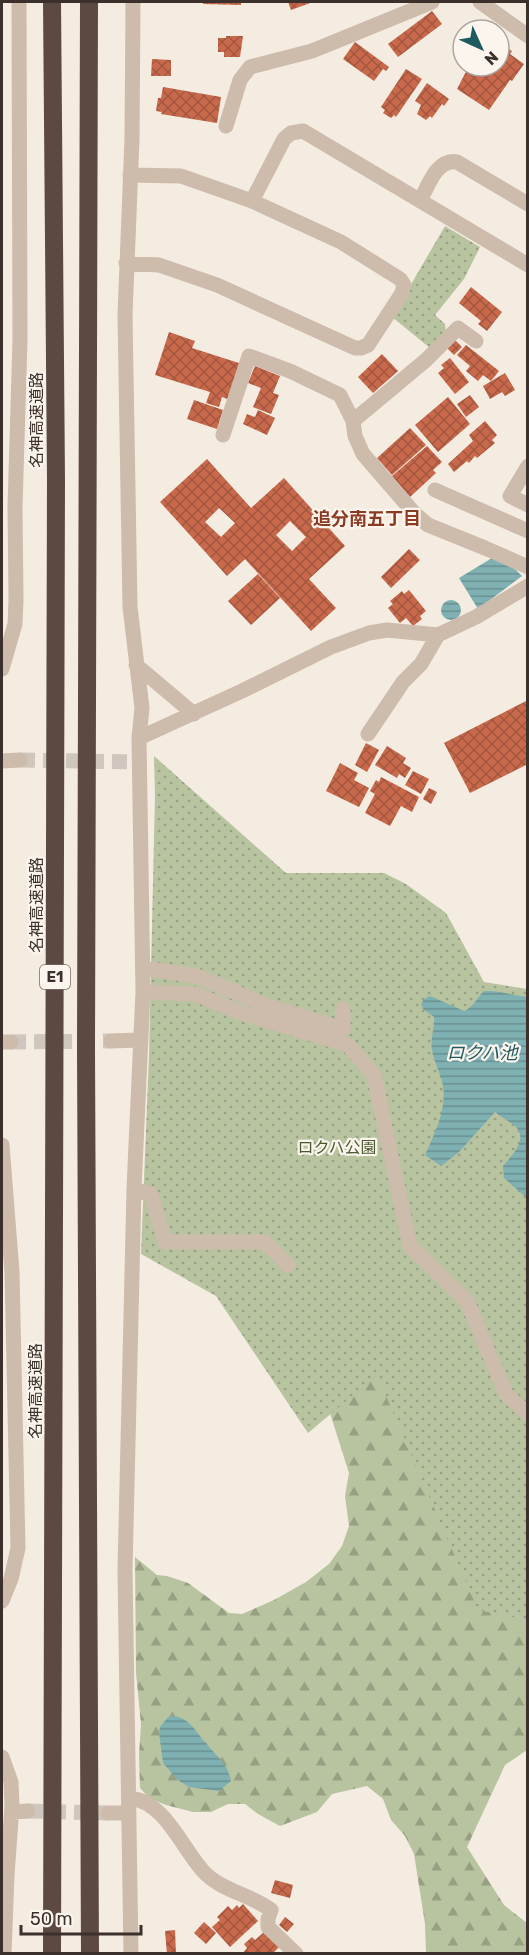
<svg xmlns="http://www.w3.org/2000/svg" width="529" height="1955" font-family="Rubik,'Noto Sans JP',sans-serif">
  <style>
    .forest { fill: url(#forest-firs) }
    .park { fill: url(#park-dots) }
    .water { fill: url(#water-rules) }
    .building { fill: url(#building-cross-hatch); fill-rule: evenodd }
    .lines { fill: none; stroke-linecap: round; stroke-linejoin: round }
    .minor-tunnel { stroke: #cfc6bd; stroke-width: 15; stroke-dasharray: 15 8; stroke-linecap: butt }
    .minor { stroke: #cdbbac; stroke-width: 15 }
    .highway { stroke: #5c4a42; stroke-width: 18 }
    .labels { text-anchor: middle; stroke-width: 4.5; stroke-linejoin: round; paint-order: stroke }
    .shield { fill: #fbf5ee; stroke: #756b66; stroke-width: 1.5 }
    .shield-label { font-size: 15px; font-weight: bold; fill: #3b302b }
    .street-label { font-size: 16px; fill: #3b302b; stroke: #fbf5ee }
    .park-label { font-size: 16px; fill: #4a5a2e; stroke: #fbf5ee }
    .neighbourhood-label { font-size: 18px; font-weight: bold; fill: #8c3b22; stroke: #fbf5ee }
    .water-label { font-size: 18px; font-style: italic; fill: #1f5a5e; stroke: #fbf5ee }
  </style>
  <defs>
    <pattern id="forest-firs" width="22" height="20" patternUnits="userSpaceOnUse" patternTransform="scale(1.5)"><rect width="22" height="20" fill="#b8c4a0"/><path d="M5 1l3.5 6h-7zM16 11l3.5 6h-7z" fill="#97a083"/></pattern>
    <pattern id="park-dots" width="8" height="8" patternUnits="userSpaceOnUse" patternTransform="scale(1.5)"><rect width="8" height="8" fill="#b8c4a0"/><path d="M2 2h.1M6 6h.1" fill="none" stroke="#97a083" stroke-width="1.8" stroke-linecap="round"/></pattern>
    <pattern id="water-rules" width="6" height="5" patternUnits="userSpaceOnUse" patternTransform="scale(1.5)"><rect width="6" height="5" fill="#7fb0b2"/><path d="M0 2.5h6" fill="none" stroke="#699091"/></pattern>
    <pattern id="building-cross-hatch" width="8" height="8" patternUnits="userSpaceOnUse" patternTransform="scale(1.5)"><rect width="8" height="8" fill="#c8694b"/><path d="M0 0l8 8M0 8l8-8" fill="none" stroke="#a4573f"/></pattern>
  </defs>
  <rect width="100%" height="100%" fill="#f4ebe1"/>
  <path class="forest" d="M371,1341L527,1568V1750L505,1765L467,1847L504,1905L527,1923V1953H426L425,1924L414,1854L405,1836L391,1820L383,1799L367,1786L332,1794L317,1812L280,1826L258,1814L245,1804H228L211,1812H193L166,1805L149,1798L140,1788L139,1755L141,1724L136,1673L135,1557L157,1575L167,1576L188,1583L229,1613L242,1614L274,1600L306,1582L329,1564L342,1546L349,1526L345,1496L349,1473L329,1410Z"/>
  <path class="park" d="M445,226L480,247L464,279L435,315L445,324L446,332L430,348L392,317Z
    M154,756L286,873H384L406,884L446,913L484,982L527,989V1620L478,1610L377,1375L308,1433L216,1296L141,1254L149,1056L155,796Z"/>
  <path class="water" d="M492,558L515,569L522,576L478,609L459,578Z
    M441 610a10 10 0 1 1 20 0a10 10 0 1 1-20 0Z
    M484,991H493L527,997V1198L504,1178L503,1166C512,1155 529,1139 515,1126C509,1121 501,1117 495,1112L459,1152L441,1166L425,1155C434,1135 447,1109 443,1086C441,1074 434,1062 432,1050C430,1038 435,1028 434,1017L423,1009L421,1004L424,999L430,996L464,1011C475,1006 476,998 484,991Z
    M173,1716C189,1717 196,1732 205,1742C215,1755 228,1763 231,1781L219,1791L189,1787L178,1780L163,1763L159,1733L160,1727L168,1717Z"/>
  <path class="building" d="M203,2H241V5L203,4Z
    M288,2H313L291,10Z
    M432,11L442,24L398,57L388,44Z
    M226,36H243L240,57H224V52H218V38H226Z
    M355,42L389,67L386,71L383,69L374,81L343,59Z
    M499,43L512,51L510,54L524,64L512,81L510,80L489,110L457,89L469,66H499Z
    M152,59L171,60V76H151Z
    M406,69L422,79L396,117L394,115L391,118L383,113L385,110L381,107Z
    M427,83L449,99L444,106L442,104L432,118L430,116L426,120L417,114L421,105L415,101Z
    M163,87L221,97L217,123L161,114L162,112L156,111L158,98H161Z
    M471,287L502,312L487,331L478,324L481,321L459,303Z
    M169,332L195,341L192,348L242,364L230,400L222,397L219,407L206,403L210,392L155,375Z
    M454,339L462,347L454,355L446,347Z
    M466,345L499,371L491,381L483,375L478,381L466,371L470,366L457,355Z
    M382,354L398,371L373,393L358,377Z
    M450,358L469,382L455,394L438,373L444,368L441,365Z
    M255,366L280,376L273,393L279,395L271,414L253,407L261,388L248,383Z
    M505,373L515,390L505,396L502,392L490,399L483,386Z
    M470,395L479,407L466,417L457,404Z
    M448,397L470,424L438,452L415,425Z
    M194,400L223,410L217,429L187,419Z
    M258,410L275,418L267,435L243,424L247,414L255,417Z
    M485,421L497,435L492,440L495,443L477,458L475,456L469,463L467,461L454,472L448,464L473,441L469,435Z
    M410,428L426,445L392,475L377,458Z
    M427,446L442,462L433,470L436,473L410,497L392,476Z
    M207,459L251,508L284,478L345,546L309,579L336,608L311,631L245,559L227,576L160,502ZM219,508L235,523L221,537L205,522ZM290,521L306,537L292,551L276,535Z
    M409,549L420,560L391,588L381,577Z
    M258,574L280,598L251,625L228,601Z
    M409,590L426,611L420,616L422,619L413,626L406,618L400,623L388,608L393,604L390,601L402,591L404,594Z
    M528,700V764L470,793L444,743Z
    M366,743L379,750L367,772L355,765Z
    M387,746L406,758L403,763L411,768L405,778L399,774L397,778L375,765Z
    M340,763L358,773L354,780L369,788L359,807L326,791Z
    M413,771L429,779L421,794L405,785Z
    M381,777L419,797L412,812L401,806L390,826L365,813L375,794L370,791L376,780L379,782Z
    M429,788L437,792L431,804L423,799Z
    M275,1880L293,1885L290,1898L271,1893Z
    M243,1904L258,1921L230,1947L212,1927L220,1920L217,1917L228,1906L232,1910L237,1905L239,1908Z
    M285,1917L294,1924L287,1932L279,1925Z
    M204,1922L216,1933L206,1944L194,1933Z
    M175,1930L176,1954H167L165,1931Z
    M264,1932L279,1947L272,1954H242L247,1948L244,1944L252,1937L255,1940Z"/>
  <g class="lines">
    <path class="minor-tunnel" d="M20,760L138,762
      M11,1042L111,1041
      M28,1811L108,1813"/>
    <path class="minor" d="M133,2L132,139L125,315L130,607L142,708L139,738
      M480,2L528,36
      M226,126L240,80L250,67L312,51L432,2
      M252,201L284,139L291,133L303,131L528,265
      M420,201C428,186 437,158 457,162L528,204
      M126,263L159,265L217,285L355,348H361L368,345L402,293L404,285L400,279L341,242L252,201L181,176L130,175
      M353,421L426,360L458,328L476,341
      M223,435L249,356L290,371L340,395L353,421L355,436L363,454L414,513L428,525L485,548L528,567
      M528,466L510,496L528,505
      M435,490L528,531
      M136,665L194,714
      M2,669L15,624L16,600L15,507L20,340L19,2
      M368,734L403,682L421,664L438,635
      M2,761L20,760
      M143,968L197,976L265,1005L343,1029V1009
      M143,992L195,994L242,1013L348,1045L374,1075L410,1246L467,1301L506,1394L528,1414
      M111,1041L139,1040
      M2,1042H11
      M2,1145L12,1272L18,1548L11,1579L2,1601
      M134,1189L151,1194L165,1242H265L288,1265
      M2,1757L11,1782L12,1806L7,1875L4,1954
      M129,1798C165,1801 181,1847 203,1871C221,1891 250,1894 271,1910L268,1919V1927L296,1954
      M12,1812L28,1811
      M108,1813H129
      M131,1954L125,1570L134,1189L143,992L139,738L242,691L331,647L369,633L387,630L438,635L476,617L528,586"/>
    <path class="highway" d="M89,2L86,1049L90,1954
      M52,1954L56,480L52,2"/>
  </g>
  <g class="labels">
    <rect class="shield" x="40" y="965" width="30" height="24" rx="4.5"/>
    <g class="shield-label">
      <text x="55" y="982">E1</text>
    </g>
    <g class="street-label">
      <text transform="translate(36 420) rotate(-90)" y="6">名神高速道路</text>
      <text transform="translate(36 905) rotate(-90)" y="6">名神高速道路</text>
      <text transform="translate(35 1391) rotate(-90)" y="6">名神高速道路</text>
    </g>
    <g class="park-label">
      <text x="337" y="1153">ロクハ公園</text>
    </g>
    <g class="neighbourhood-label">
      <text x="367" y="525">追分南五丁目</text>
    </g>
    <g class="water-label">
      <text x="482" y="1059">ロクハ池</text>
    </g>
  </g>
  <rect width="529" height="1955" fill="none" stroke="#3b302b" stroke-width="6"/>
  <g transform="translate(481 48) rotate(135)"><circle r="28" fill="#fbf5ee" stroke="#aea6a0" stroke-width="1.5"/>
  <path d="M0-4.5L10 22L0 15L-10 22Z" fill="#1f5a5e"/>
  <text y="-9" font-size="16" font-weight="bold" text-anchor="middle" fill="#3b302b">N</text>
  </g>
  <path d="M21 1925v9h120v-9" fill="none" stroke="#3b302b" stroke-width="3"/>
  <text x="30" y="1925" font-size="18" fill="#3b302b" stroke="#fbf5ee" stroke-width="4.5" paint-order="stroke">50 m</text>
</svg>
